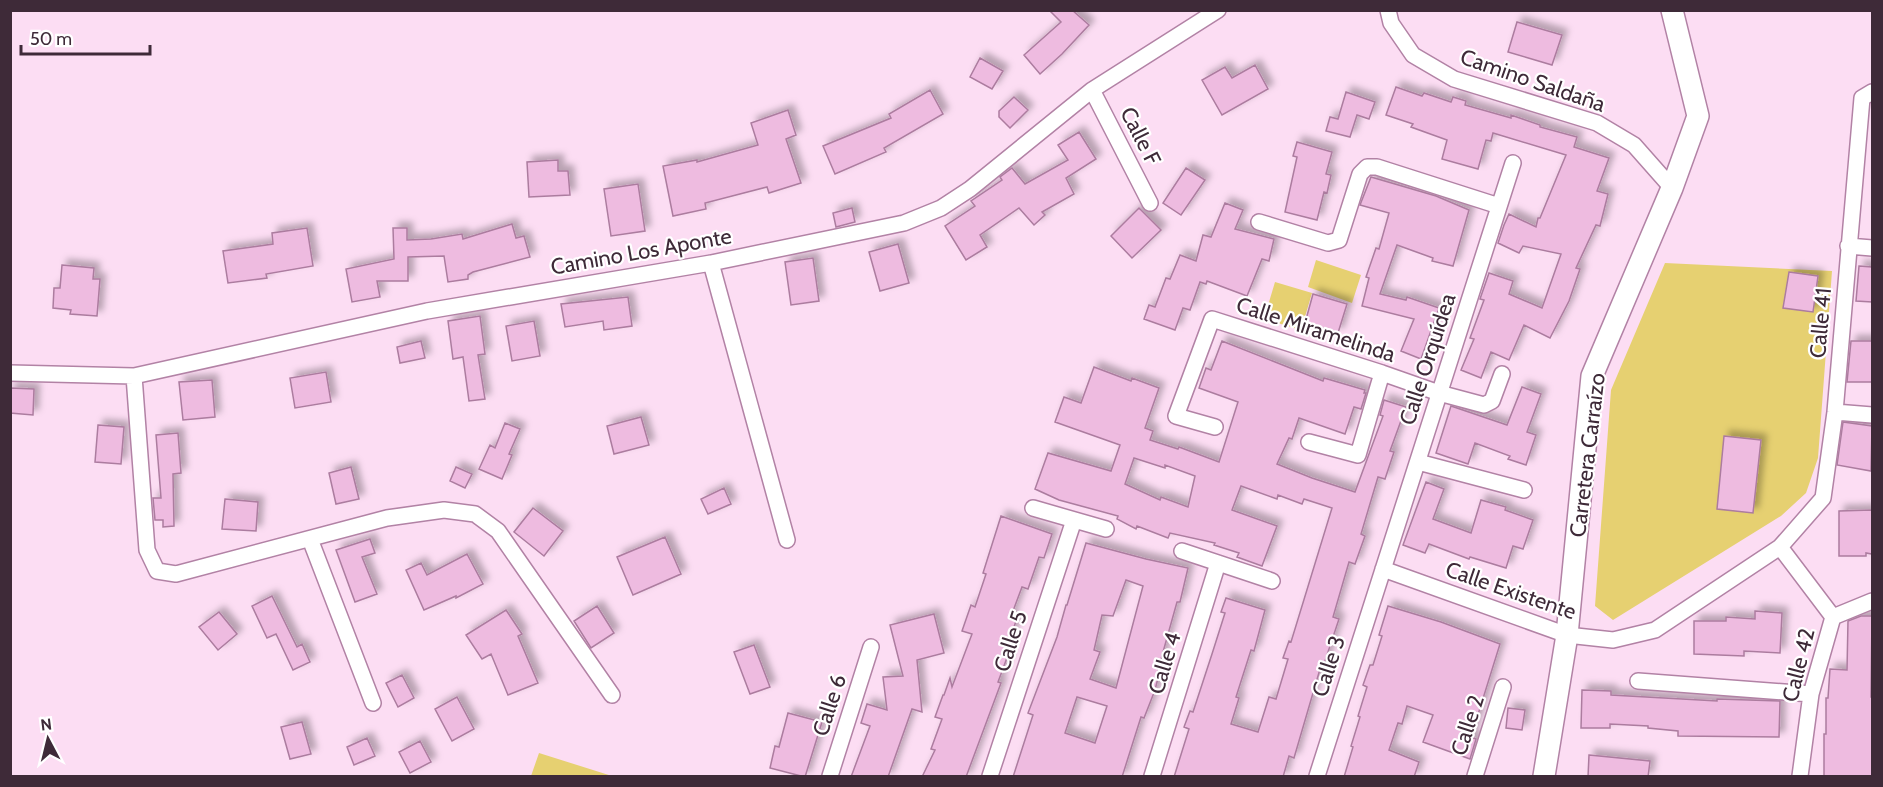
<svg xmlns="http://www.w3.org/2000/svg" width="1883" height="787" font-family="Cabin,sans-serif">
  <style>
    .green { fill: #e6d071 }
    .building { fill: #eebbe0; stroke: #ac7c9f; stroke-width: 1.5; fill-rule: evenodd; filter: url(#shadow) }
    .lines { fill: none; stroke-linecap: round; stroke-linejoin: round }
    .street-casing { stroke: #b282a5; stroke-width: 18 }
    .secondary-casing { stroke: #b282a5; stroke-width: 24 }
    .street { stroke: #fff; stroke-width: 15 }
    .secondary { stroke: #fff; stroke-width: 21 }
    .labels { text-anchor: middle; stroke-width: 4.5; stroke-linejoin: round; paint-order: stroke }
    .street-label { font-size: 22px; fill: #3e2a38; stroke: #fff }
  </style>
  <defs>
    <filter id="shadow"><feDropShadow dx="5.5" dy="-5.5" stdDeviation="3" flood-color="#0004"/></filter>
  </defs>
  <rect width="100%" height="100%" fill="#fcddf3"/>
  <path class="green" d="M1316,260L1361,275L1352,303L1308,287Z
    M1665,263L1832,271L1818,458L1806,493L1781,516L1613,620L1595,606L1611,390Z
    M1275,282L1312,293L1301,330L1264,319Z
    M539,753L612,776H531Z"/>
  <path class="building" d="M1049,10H1072L1089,25L1062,54L1040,74L1024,55L1061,22Z
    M1517,22L1562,35L1552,65L1508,52Z
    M980,58L1003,71L992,89L970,77Z
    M1255,65L1268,89L1222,115L1202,80L1225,67L1232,78Z
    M1396,87L1422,96L1424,93L1451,102L1453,97L1466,101L1465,105L1511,118V115L1540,125V127L1577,137L1574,147L1609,158L1597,191L1608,194L1600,226L1596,225L1576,268L1580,269L1569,301L1550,338L1524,325L1509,360L1491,352L1481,378L1461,370L1474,339L1470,338L1484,300L1480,299L1489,273L1513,281L1509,294L1542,308L1561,254L1523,246L1519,253L1498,243L1504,225L1509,214L1536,227L1538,218H1540L1566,155L1493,133L1491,141L1486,140L1478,169L1442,159L1447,140L1411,127L1413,124L1386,115Z
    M930,90L943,114L884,148L886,152L835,174L823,146L891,118L889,114Z
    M1346,92L1375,102L1369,119L1357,115L1350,137L1326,131L1330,117L1338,119Z
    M1014,97L1028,110L1010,128L999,117V111Z
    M788,110L796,135L786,139L801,183L769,193L767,187L705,203L706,209L673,216L663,166L697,160V162L758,145L751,123Z
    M1079,132L1096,159L1066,178L1074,194L1042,212L1045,215L1034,225L1019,208L980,235L987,247L966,260L945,226L975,206L971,201L1002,180L1000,177L1012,168L1025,184L1068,160L1058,145Z
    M1297,142L1332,152L1326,174L1331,175L1327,193L1324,192L1317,220L1285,212L1297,157L1293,156Z
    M558,160V171H568L570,195L529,197L527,162Z
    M1186,168L1205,180L1181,215L1163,203Z
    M1371,177L1436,196L1469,210L1453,266L1432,261L1433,258L1397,245L1380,294L1406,300L1407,297L1439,308L1421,359L1401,351L1414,319L1362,306L1369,278L1366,277L1376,248L1379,249L1389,213L1360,205Z
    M638,184L645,231L611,236L604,189Z
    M1225,203L1243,210L1235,229L1274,239L1269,261L1262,259L1247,296L1207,281L1206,284L1200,282L1190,310L1183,308L1175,330L1144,319L1149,305L1155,307L1166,278L1170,279L1180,255L1196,261L1203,235L1211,237Z
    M852,208L855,222L836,227L833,213Z
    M1139,208L1161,230L1132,258L1111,236Z
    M512,224L516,238L524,236L530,257L473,272L468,275V279L448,282L444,256L408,257V281H377L380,297L352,302L346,269L394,259L393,228H407V240L431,239L462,234L463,239Z
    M307,228L313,266L266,274L267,278L228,283L223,251L273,244L272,233Z
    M898,244L909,283L880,291L869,252Z
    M813,258L819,301L791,305L785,262Z
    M62,265L94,268L93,279H100L97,316L70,314L71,310L53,308L54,288H60Z
    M1859,266L1872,267V302L1856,301Z
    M1789,272L1818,276L1813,312L1783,308Z
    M1313,294L1347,304L1338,333L1305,323Z
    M628,297L632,326L604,330L603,321L565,327L561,304Z
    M480,316L485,354L478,355L485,399L469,401L463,357L453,359L448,321Z
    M534,321L540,356L512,361L506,326Z
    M421,341L425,358L400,363L397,347Z
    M1222,341L1323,381L1324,378L1365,390L1364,393H1366L1361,409L1354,407L1345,434L1299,418L1292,439L1289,438L1277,464L1312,478L1355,492L1383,416L1380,415L1384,400L1406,407L1390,451L1394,452L1385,479L1378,477L1361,534L1365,536L1355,564L1349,562L1333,617L1339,619L1322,670L1320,669L1294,758L1289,756L1283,777H1174L1189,729L1184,727L1190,711L1193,712L1212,654L1225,613L1221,612L1226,598L1265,610L1254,651L1251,650L1236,697L1239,698L1231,724L1258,732L1269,697L1276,699L1288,659L1283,658L1289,641L1291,642L1332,508L1304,499L1302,504L1278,495L1277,499L1241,486L1232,510L1277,526L1262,566L1237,557L1239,553L1214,545L1215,543L1170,533L1168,538L1137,526L1136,529L1117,519L1118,516L1059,500L1035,489L1048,453L1111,471L1120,445L1055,422L1064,397L1081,403L1094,367L1131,381L1132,378L1159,388L1145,428L1153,431L1150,440L1178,449L1179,447L1219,462L1238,402L1199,388L1206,368L1211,370ZM1134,458L1165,468V465L1195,476L1188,507L1161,497L1160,500L1125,484Z
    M1851,341H1872V382H1847Z
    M326,372L331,402L295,408L290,378Z
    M212,380L215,417L183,420L179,382Z
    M1522,387L1541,394L1527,432L1536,435L1526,465L1508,459L1510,456L1475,443L1468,464L1436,453L1451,406L1507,425Z
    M10,388L34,389L33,415L10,413Z
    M641,417L649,445L614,454L607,426Z
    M1843,422L1872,426L1871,471L1837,465Z
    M505,423L520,429L509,454L512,455L502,479L479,469L490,445L495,448Z
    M98,425L124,427L121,464L95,462Z
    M178,433L181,473L173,474L174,526L163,527V520H155L153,498H161L156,435Z
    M1724,436L1761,440L1753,513L1717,509Z
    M351,467L359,499L336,504L329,473Z
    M456,467L472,474L465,488L450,481Z
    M1426,482L1444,489L1433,519L1471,533L1481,500L1506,507L1505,510L1533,520L1523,549L1513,546L1506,568L1470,557L1469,559L1429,544L1425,553L1403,545Z
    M724,488L731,504L708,514L701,499Z
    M225,499L258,502L256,531L222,529Z
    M533,508L563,531L544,556L514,532Z
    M1872,510V554L1866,553V556H1839V511Z
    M1001,516L1052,534L1044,558L1039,557L1028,589L1022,587L1010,619L1016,621L1005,654L1008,655L998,682L1001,683L966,777H922L935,750L931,749L942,719L935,717L943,695H944L950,678L952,687L972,634L962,631L971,605L975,607L986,574L983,573Z
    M665,537L681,574L633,595L617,557Z
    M370,539L375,553L362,557L377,594L355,602L336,550Z
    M1086,543L1146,559L1188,568L1180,602H1177L1158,670H1160L1155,690L1144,718L1141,717L1122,777H1013L1033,715L1028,713L1057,637L1066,605H1067ZM1126,580L1143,586L1116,688L1090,679L1100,652L1094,650L1102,615L1113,616ZM1077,697L1107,706L1095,743L1065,733Z
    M467,554L483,584L456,598V596L424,610L406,570L421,563L427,575Z
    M272,596L297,647L302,644L310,662L293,670L276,634L267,638L252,606Z
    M597,606L614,633L591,648L574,621Z
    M1388,606L1441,622L1500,644L1471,737L1476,739L1470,759L1423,742L1433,715L1407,706L1402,724L1398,723L1389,750L1419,762L1414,777H1344L1353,747L1351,746L1360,717L1358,716L1367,687L1363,685L1370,665H1373L1382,636L1379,635Z
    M506,610L522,634L518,636L538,683L508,695L491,654L482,659L466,635Z
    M1755,611L1782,613L1780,653L1744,651V656L1694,654V621H1726V617L1755,619Z
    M219,612L237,634L218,650L199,627Z
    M934,614L944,653L917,660L922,712L912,709L888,777H851L870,726L861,723L867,704L887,710L883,677L903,676L890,625Z
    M1861,616H1872L1871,697H1872V777H1824V734H1826V698H1828L1830,669L1847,670L1848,621Z
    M754,645L770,687L750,694L734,652Z
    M402,675L414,698L398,707L386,683Z
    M1582,690L1611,691V695L1717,701V699L1780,701L1779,737L1678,736V731L1648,728V726L1610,724V728H1581Z
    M457,697L474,729L452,741L435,709Z
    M1508,708L1525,710L1522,730L1506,728Z
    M788,713L822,722L805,777L770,768L775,746L779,747Z
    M302,722L311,754L290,759L281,727Z
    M367,738L375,756L354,765L347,747Z
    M420,741L431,762L410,773L399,752Z
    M1589,755L1650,761L1648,777H1588Z"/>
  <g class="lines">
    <defs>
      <path id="street" d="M1388,10L1391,23L1413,55L1454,79L1597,123L1634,145L1672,188
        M1092,90L1150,203
        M1259,222L1328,243L1339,240L1360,174L1367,167H1377L1499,206
        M1848,246L1872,248
        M711,263L787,540
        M10,373L134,376L427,311L711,263L904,223L941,208L970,189L1092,90L1218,10
        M134,376L147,550L157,571L176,574L387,518L444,510L475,514L498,531L612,695
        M1835,412L1872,415
        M1215,427L1176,416L1212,319L1382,373L1439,393L1484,405L1492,401L1502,374
        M1309,442L1358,455L1382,373
        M1418,462L1524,490
        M1033,508L1106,529
        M310,539L373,703
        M1780,547L1833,617L1811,694L1800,776
        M1182,551L1272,581
        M1383,569L1567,635L1613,640L1655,630L1780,547L1823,498L1835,412L1862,98L1872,92
        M1833,617L1872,601
        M1638,681L1811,694
        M830,776L871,647
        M990,776L1074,520
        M1152,776L1218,563
        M1317,776L1513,163
        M1475,776L1503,687"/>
      <path id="secondary" d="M1544,776L1567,635L1592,376L1672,188L1698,116L1672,10"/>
    </defs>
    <use href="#street" class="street-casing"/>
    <use href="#secondary" class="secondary-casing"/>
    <use href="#street" class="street"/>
    <use href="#secondary" class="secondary"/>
  </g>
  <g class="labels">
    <g class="street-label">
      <text transform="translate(1533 80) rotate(19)" y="8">Camino Saldaña</text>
      <text transform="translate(1141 136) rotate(63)" y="8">Calle F</text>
      <text transform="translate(641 251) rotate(-10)" y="8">Camino Los Aponte</text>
      <text transform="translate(1820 323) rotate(-85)" y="8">Calle 41</text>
      <text transform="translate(1316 329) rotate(18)" y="8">Calle Miramelinda</text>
      <text transform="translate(1427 359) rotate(-72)" y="8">Calle Orquídea</text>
      <text transform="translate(1587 455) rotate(-83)" y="8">Carretera Carraízo</text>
      <text transform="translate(1511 590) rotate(19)" y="8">Calle Existente</text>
      <text transform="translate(1010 641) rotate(-72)" y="8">Calle 5</text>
      <text transform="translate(1164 663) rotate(-73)" y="8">Calle 4</text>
      <text transform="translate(1798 665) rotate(-76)" y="8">Calle 42</text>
      <text transform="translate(1328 666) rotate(-72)" y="8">Calle 3</text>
      <text transform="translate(829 705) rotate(-72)" y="8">Calle 6</text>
      <text transform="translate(1467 725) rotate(-72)" y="8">Calle 2</text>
    </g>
  </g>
  <rect width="1883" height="787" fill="none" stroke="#3e2a38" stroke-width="24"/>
  <g transform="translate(48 739) rotate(353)" stroke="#ffffff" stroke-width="4.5" paint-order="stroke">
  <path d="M0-4.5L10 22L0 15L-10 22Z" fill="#3e2a38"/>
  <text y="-9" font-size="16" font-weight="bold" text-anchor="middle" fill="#3e2a38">N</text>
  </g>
  <path d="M21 45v9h129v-9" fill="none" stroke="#3e2a38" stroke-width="3"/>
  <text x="30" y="45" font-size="18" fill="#3e2a38" stroke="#ffffff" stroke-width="4.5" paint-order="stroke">50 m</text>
</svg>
